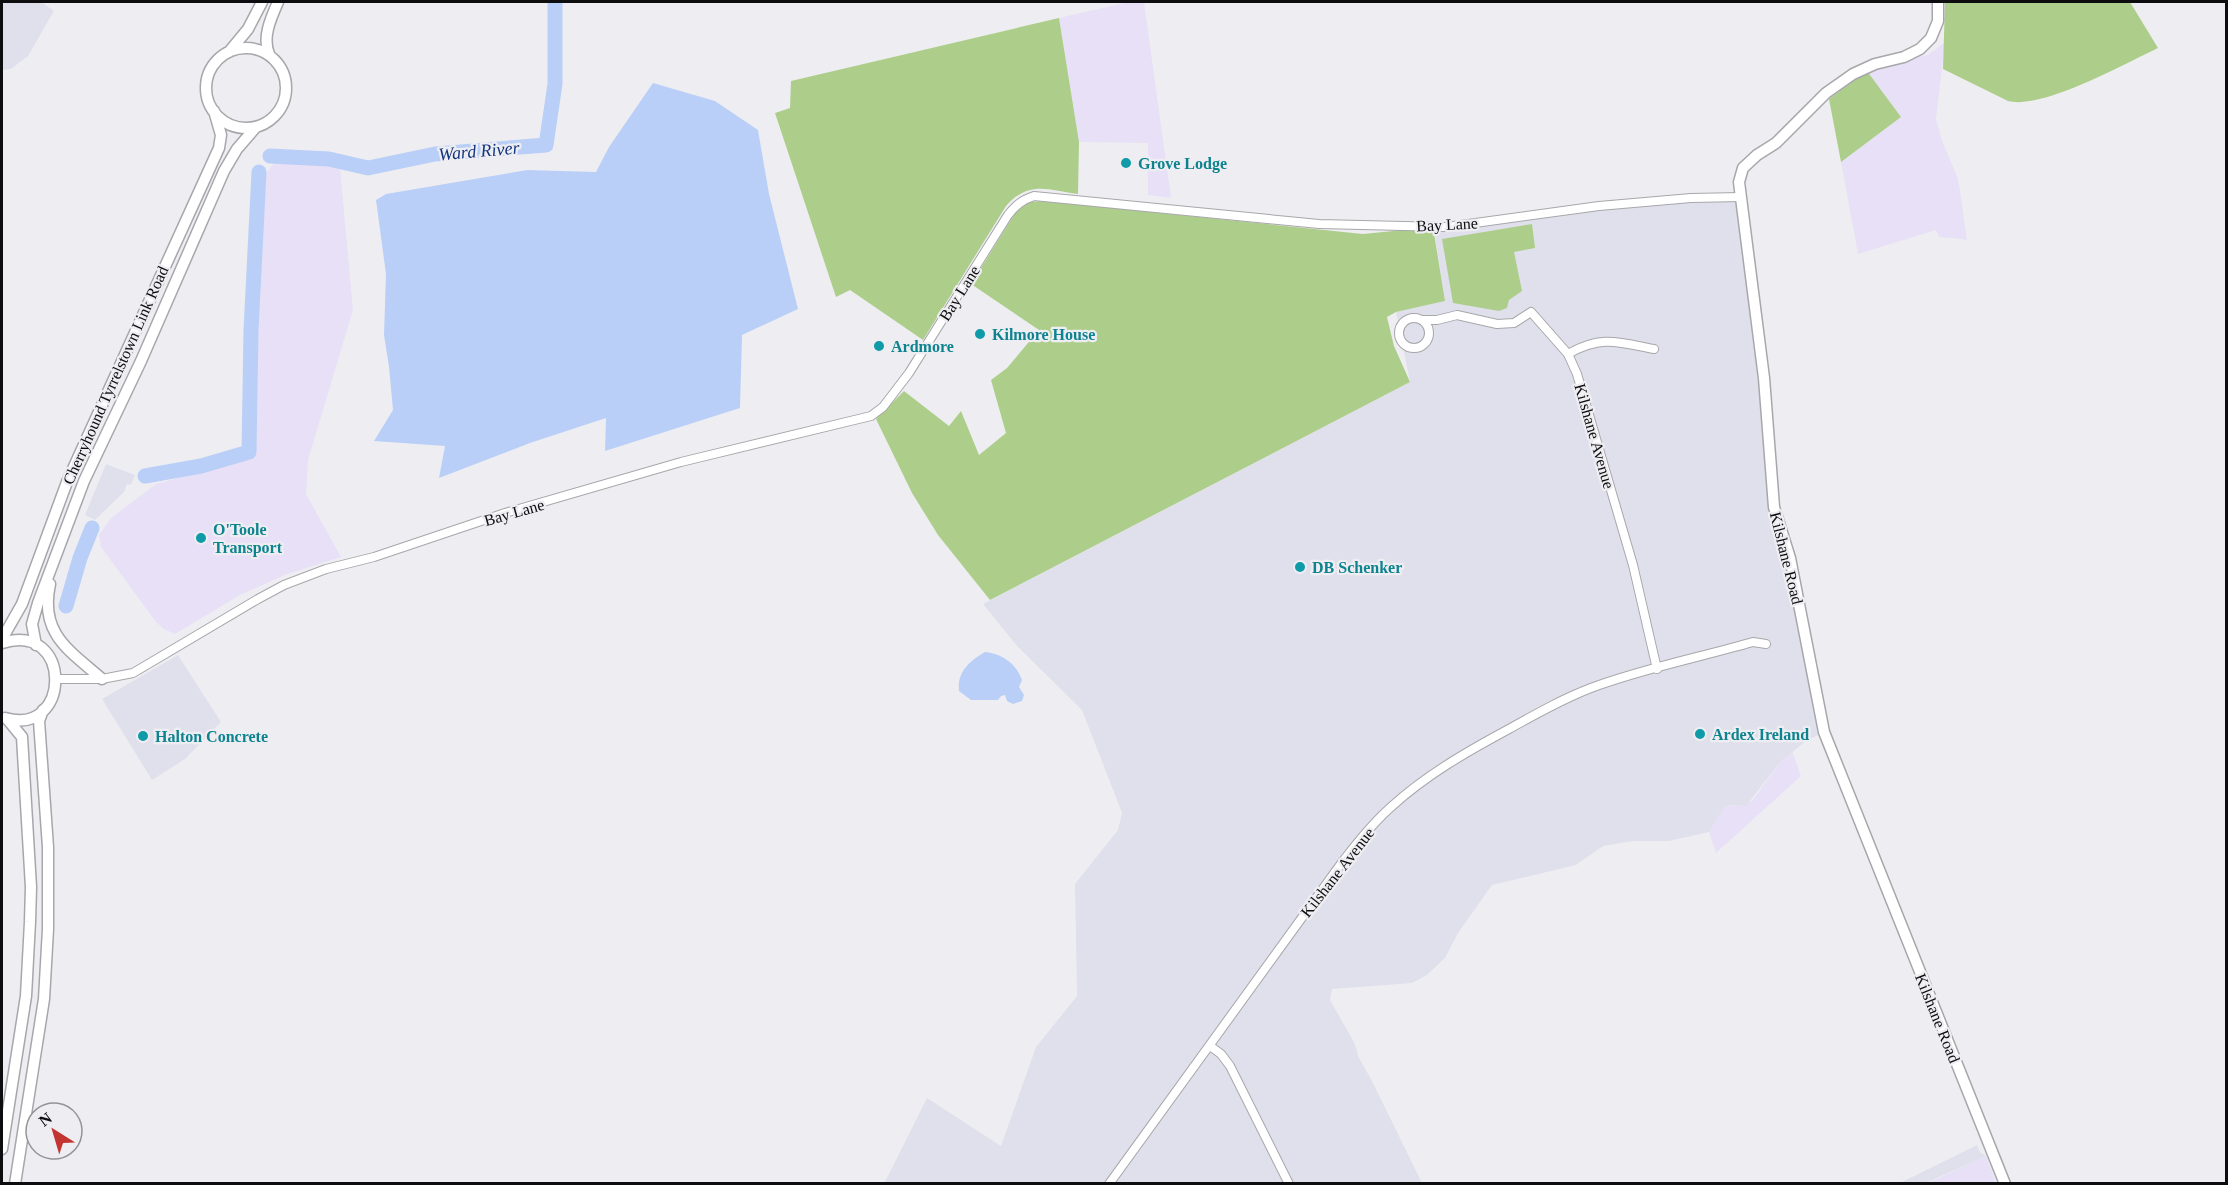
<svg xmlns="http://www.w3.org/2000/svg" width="2228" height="1185" font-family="Georgia,serif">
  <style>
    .commercial { fill: #e7e0f6 }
    .built { fill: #e0e0ec }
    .green { fill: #adce8a }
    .water { fill: #b9cff7 }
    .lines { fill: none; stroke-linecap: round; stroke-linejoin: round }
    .river { stroke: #b9cff7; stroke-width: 15 }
    .minor-casing { stroke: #a7a7ab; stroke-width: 10 }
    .tertiary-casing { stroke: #a7a7ab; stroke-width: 13 }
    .minor { stroke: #fff; stroke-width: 8 }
    .tertiary { stroke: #fff; stroke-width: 10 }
    .culture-dot { fill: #0f9aa8; stroke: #eeeef2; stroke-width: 2 }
    .labels { text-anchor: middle; stroke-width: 4.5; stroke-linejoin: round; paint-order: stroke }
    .culture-label { font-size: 16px; font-weight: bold; fill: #0d838f; stroke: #eeeef2; text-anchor: start }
    .street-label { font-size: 16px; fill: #0d0d0f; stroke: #eeeef2 }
    .water-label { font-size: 18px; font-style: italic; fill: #12357e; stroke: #eeeef2 }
  </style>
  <rect width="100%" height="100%" fill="#eeeef2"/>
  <path class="commercial" d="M1129,2H1144L1171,198L1148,195V143L1079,142L1059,18Z
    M1945,42L1936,119L1942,141L1957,176L1960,190L1967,241L1963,239L1939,237L1936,230L1858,254L1841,162L1901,117L1867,71L1908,58L1928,55Z
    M274,163H322L340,168L353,310L308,460L306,494L341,557L287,574L240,595L175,634L164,629L156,622L101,547L99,535L111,518L156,484L252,458L263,177Z
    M1792,751L1801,776L1716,853L1709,832L1724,808L1729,805L1740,806L1752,801L1781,761Z
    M1986,1156L1996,1183L1926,1184Z"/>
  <path class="built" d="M2,2H42L54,11L28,56L11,69L2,70Z
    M1741,197L1772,488L1824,732L1806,741L1781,761L1746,806L1729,805L1724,808L1709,832L1669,841H1633L1603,846L1576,865L1492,885L1458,933L1445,958L1427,975L1412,983L1332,989L1330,1000L1354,1042L1359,1058L1371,1079L1422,1183L884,1184L927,1098L1001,1146L1036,1047L1077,996L1075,884L1118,830L1122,813L1082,710L1017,646L983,604L1410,382L1396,312L1445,301L1434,229L1524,216Z
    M106,464L135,475L131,485L127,484L124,492L95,520L85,515Z
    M178,655L221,722L185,759L152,780L102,699Z
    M1977,1145L1980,1152L1986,1156L1926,1183H1900Z"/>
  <path class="green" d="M1945,2H2130L2158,48C2124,64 2042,110 2008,101L1943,69Z
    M1059,18L1079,142L1078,194C1048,190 1029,180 1006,206L923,340L850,290L836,297L775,113L790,108L791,81Z
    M1867,71L1901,117L1841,162L1829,99Z
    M1043,201L1363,234L1433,227L1445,301L1396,312L1387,317L1394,346L1410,382L990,600L938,535L912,493L876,419L904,391L949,426L961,411L979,455L1006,433L991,380L1007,368L1039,330L971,284L1019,207L1028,202Z
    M1532,224L1535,248L1514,252L1522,291L1509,300L1507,308L1499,311L1453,303L1442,239Z"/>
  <path class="water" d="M653,83L715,101L758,130L769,194L798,309L742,335L740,408L605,451L606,418L530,443L439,478L445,446L374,441L393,410L389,367L384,335L386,274L376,200L386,194L527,170L596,172L609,147Z
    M985,652C1002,654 1016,663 1022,680L1019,687L1024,695L1022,701L1013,704L1007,701L1005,695L1001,696L998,700H971L959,691C957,671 970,661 985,652Z"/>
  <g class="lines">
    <path class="river" d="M270,156L329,159L368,168L435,154L546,145L555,84V2
      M145,476L201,466L249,452L251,330L259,172
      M66,606L80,558L92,528"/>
    <defs>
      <path id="minor" d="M1399 333a15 15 0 1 1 30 0a15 15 0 1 1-30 0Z
        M1422,320H1437L1457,315L1497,324L1514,323L1531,312L1568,354L1577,374L1633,565L1657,669
        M1568,354C1601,335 1618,342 1654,349
        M56,679H102L133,673L258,599L284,585L326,569L374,557L505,513L681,462L871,416L883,407L909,373L1008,215C1016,205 1022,200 1034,196L1319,224L1446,227L1599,206L1691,198L1741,197
        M1210,1046L1221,1054L1230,1066L1289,1184
        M1109,1184L1343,861C1358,842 1373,823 1391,807C1426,775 1468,751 1509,729C1536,714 1562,699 1591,688C1641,669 1701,657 1753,642L1766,644"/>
      <path id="tertiary" d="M1938,2V21L1931,38L1920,49L1904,57L1875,64L1853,74L1826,93L1776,143L1757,155L1743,168L1739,182L1764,378L1774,507L1790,558L1824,732L2005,1184
        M206 88a40 40 0 1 1 80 0a40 40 0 1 1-80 0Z
        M229,52L248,29L262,2
        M269,54C262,37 271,18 278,2
        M50,584C39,634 70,651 102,679
        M2,639L22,604L67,482L219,148L221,135L214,111
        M2,643C73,620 72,738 5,718
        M36,645L32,624L38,603L84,481L141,361L224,171L237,149L256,127
        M2,1149L26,996L30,922L31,887L22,737L8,720
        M15,1184L44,999L48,929V847L39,721L43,710"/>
    </defs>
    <use href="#minor" class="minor-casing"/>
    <use href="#tertiary" class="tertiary-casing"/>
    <use href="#minor" class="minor"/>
    <use href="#tertiary" class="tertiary"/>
  </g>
  <g class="culture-dot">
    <circle cx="1126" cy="163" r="6"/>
    <circle cx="980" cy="334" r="6"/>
    <circle cx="879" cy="346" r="6"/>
    <circle cx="201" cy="538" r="6"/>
    <circle cx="1300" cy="567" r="6"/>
    <circle cx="1700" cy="734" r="6"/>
    <circle cx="143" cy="736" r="6"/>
  </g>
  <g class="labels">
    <g class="culture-label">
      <text x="1138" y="169">Grove Lodge</text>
      <text x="992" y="340">Kilmore House</text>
      <text x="891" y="352">Ardmore</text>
      <text x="213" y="535">O'Toole<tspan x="213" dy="18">Transport</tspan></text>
      <text x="1312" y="573">DB Schenker</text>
      <text x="1712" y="740">Ardex Ireland</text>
      <text x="155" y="742">Halton Concrete</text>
    </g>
    <g class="street-label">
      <text transform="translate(1447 224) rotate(-3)" y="6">Bay Lane</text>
      <text transform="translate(959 293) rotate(-58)" y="6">Bay Lane</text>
      <text transform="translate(115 375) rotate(-66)" y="6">Cherryhound Tyrrelstown Link Road</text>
      <text transform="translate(1595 436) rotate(74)" y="6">Kilshane Avenue</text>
      <text transform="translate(514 512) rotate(-16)" y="6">Bay Lane</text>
      <text transform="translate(1787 558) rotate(76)" y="6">Kilshane Road</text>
      <text transform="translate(1337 872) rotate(-52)" y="6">Kilshane Avenue</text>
      <text transform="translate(1938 1018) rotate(68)" y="6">Kilshane Road</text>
    </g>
    <g class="water-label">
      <text transform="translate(479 151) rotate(-5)" y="6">Ward River</text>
    </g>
  </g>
  <rect width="2228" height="1185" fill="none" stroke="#0d0d0f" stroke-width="6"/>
  <g transform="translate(54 1131) rotate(323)"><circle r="28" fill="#eeeef2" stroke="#949497" stroke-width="1.5"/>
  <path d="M0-4.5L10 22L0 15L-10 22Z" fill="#c43531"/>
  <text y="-9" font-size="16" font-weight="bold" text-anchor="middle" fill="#0d0d0f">N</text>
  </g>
</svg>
